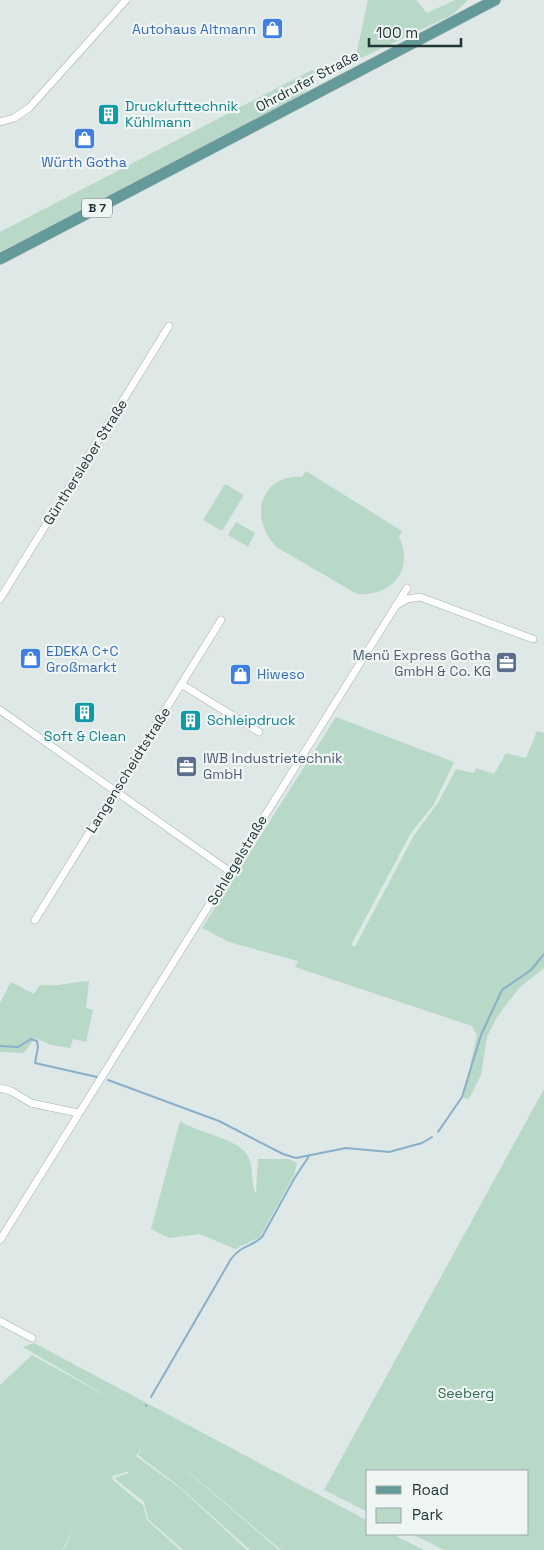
<svg xmlns="http://www.w3.org/2000/svg" width="544" height="1550" font-family="'Space Grotesk',sans-serif">
  <style>
    .green { fill: #b8d8c8 }
    .lines { fill: none; stroke-linecap: round; stroke-linejoin: round }
    .stream { stroke: #89b0ca; stroke-width: 2 }
    .minor-casing { stroke: #a2afae; stroke-width: 8 }
    .primary-casing { stroke: #bcc3c3; stroke-width: 12 }
    .minor { stroke: #fff; stroke-width: 7 }
    .primary { stroke: #659a9a; stroke-width: 11 }
    .labels { text-anchor: middle; stroke-width: 4.5; stroke-linejoin: round; paint-order: stroke }
    .shield { fill: #eef5f3; stroke: #5e6f6f; stroke-width: 1 }
    .shield-label { font-size: 12px; font-weight: bold; fill: #213636 }
    .shop-label { font-size: 14px; fill: #366cbe; stroke: #eef5f3; text-anchor: start }
    .street-label { font-size: 14px; fill: #213636; stroke: #eef5f3 }
    .culture-label { font-size: 14px; fill: #0d838f; stroke: #eef5f3; text-anchor: start }
    .service-label { font-size: 14px; fill: #4e5e75; stroke: #eef5f3; text-anchor: end }
    .park-label { font-size: 14px; fill: #2e6a54; stroke: #eef5f3 }
  </style>
  <rect width="100%" height="100%" fill="#dee8e6"/>
  <path class="green" d="M368,0H416L427,13L455,0H468L452,15L355,61Z
    M312,70L319,72L303,94L0,252V232Z
    M306,471L402,531L399,537C415,570 391,597 357,594L278,548C248,521 259,474 302,477Z
    M225,484L244,495L222,531L203,520Z
    M236,522L255,533L248,547L228,535Z
    M336,717L454,762L434,804L411,833L351,945L355,947L414,835L438,803L456,769L474,773L476,768L494,774L506,753L526,758L537,731L544,733V968L519,988L497,1017L487,1037L481,1075L469,1099L463,1098L477,1035L472,1026L295,967L298,961L229,942L202,928Z
    M89,981L86,1008L93,1010L86,1042L73,1039L70,1048L52,1045L35,1038L24,1053L0,1052V1003L11,982L34,994L40,985C56,987 72,982 89,981Z
    M544,1089V1550H444L412,1534H528V1471H368V1512L324,1490Z
    M180,1121C195,1132 240,1139 248,1156C254,1168 250,1182 256,1194L258,1159H289L297,1163L294,1175L260,1237L235,1249L200,1234L169,1238L151,1229Z
    M34,1343L368,1521V1534H392L424,1550H281L145,1435L279,1550H250L181,1488L138,1455L142,1447L136,1456L181,1489L247,1550H183L148,1519L144,1502L114,1478L129,1473L116,1463L127,1472L112,1476L113,1480L143,1505L147,1520L180,1550H64L77,1519L63,1550H0V1385L32,1355L117,1402L23,1347Z"/>
  <g class="lines">
    <path class="stream" d="M0,1046L18,1047L31,1039L37,1041L38,1047L35,1063L97,1077
      M108,1080L219,1121L283,1154L296,1158L346,1148L389,1152L422,1143L432,1137
      M438,1132L462,1097L481,1035L502,990L531,970L544,954
      M151,1397L231,1259C243,1244 250,1248 262,1237L294,1179L309,1156
      M146,1406V1405"/>
    <defs>
      <path id="minor" d="M0,122L14,118L29,108L126,0
        M0,599L169,326
        M397,605L407,599L420,597L533,639
        M181,684L259,732
        M0,710L229,871
        M35,920L221,620
        M0,1088L11,1091L31,1103L78,1113
        M0,1240L407,588
        M0,1321L32,1338"/>
      <path id="primary" d="M0,259L495,0"/>
    </defs>
    <use href="#minor" class="minor-casing"/>
    <use href="#primary" class="primary-casing"/>
    <use href="#minor" class="minor"/>
    <use href="#primary" class="primary"/>
  </g>
  <defs>
    <symbol id="shop-square" viewBox="-11 -11 22 22"><rect x="-9" y="-9" width="18" height="18" rx="4" fill="#3f7fe0" stroke="#eef5f3"/><path d="M-5-2.5h2.3a2.7 3.5 0 0 1 5.4 0H5L5.5 6h-11ZM-1.5-2.5h3a1.5 2.3 0 0 0-3 0Z" fill="#fff"/></symbol>
    <symbol id="building-square" viewBox="-11 -11 22 22"><rect x="-9" y="-9" width="18" height="18" rx="4" fill="#0f9aa8" stroke="#eef5f3"/><path d="M-4-6H4V6H1V3H-1V6H-4ZM-2.5-4.3h1.7v1.8h-1.7ZM.8-4.3h1.7v1.8H.8ZM-2.5-1h1.7V.8h-1.7ZM.8-1h1.7V.8H.8Z" fill="#fff"/></symbol>
    <symbol id="office-square" viewBox="-11 -11 22 22"><rect x="-9" y="-9" width="18" height="18" rx="4" fill="#5c6f8a" stroke="#eef5f3"/><path d="M-6-3h4V-5.5h4V-3h4V5H-6ZM-1-4.5V-3h2v-1.5ZM-6 0V1H6V0Z" fill="#fff"/></symbol>
  </defs>
  <g fill-rule="evenodd">
    <use href="#shop-square" x="260" y="16" width="25" height="25"/>
    <use href="#building-square" x="96" y="102" width="25" height="25"/>
    <use href="#shop-square" x="72" y="126" width="25" height="25"/>
    <use href="#shop-square" x="18" y="646" width="25" height="25"/>
    <use href="#office-square" x="494" y="650" width="25" height="25"/>
    <use href="#shop-square" x="228" y="662" width="25" height="25"/>
    <use href="#building-square" x="72" y="700" width="25" height="25"/>
    <use href="#building-square" x="178" y="708" width="25" height="25"/>
    <use href="#office-square" x="174" y="754" width="25" height="25"/>
  </g>
  <g class="labels">
    <rect class="shield" x="82" y="198.5" width="30" height="19" rx="4"/>
    <g class="shield-label">
      <text x="97" y="212">B 7</text>
    </g>
    <g class="shop-label">
      <text x="256" y="34" text-anchor="end">Autohaus Altmann</text>
      <text x="84" y="167" text-anchor="middle">Würth Gotha</text>
      <text x="46" y="656">EDEKA C+C<tspan x="46" dy="16">Großmarkt</tspan></text>
      <text x="257" y="679">Hiweso</text>
    </g>
    <g class="street-label">
      <text transform="translate(307 81) rotate(-28)" y="5">Ohrdrufer Straße</text>
      <text transform="translate(85 462) rotate(-58)" y="5">Günthersleber Straße</text>
      <text transform="translate(128 770) rotate(-58)" y="5">Langenscheidtstraße</text>
      <text transform="translate(237 860) rotate(-59)" y="5">Schlegelstraße</text>
    </g>
    <g class="culture-label">
      <text x="125" y="111">Drucklufttechnik<tspan x="125" dy="16">Kühlmann</tspan></text>
      <text x="207" y="725">Schleipdruck</text>
      <text x="85" y="741" text-anchor="middle">Soft &amp; Clean</text>
    </g>
    <g class="service-label">
      <text x="491" y="660">Menü Express Gotha<tspan x="491" dy="16">GmbH &amp; Co. KG</tspan></text>
      <text x="203" y="763" text-anchor="start">IWB Industrietechnik<tspan x="203" dy="16">GmbH</tspan></text>
    </g>
    <g class="park-label">
      <text x="466" y="1398">Seeberg</text>
    </g>
  </g>
  <rect x="366" y="1470" width="162" height="65" fill="#eef5f3" stroke="#9ca9a7"/>
  <rect x="376" y="1486" width="25" height="8" fill="#659a9a" stroke="#9ca9a7"/>
  <text x="412" y="1495" font-size="15" fill="#213636">Road</text>
  <rect x="376" y="1508" width="25" height="15" fill="#b8d8c8" stroke="#9ca9a7"/>
  <text x="412" y="1520" font-size="15" fill="#213636">Park</text>
  <path d="M369 38v8h92v-8" fill="none" stroke="#213636" stroke-width="2.5"/>
  <text x="376" y="38" font-size="15" fill="#213636" stroke="#eef5f3" stroke-width="4" paint-order="stroke">100 m</text>
</svg>
